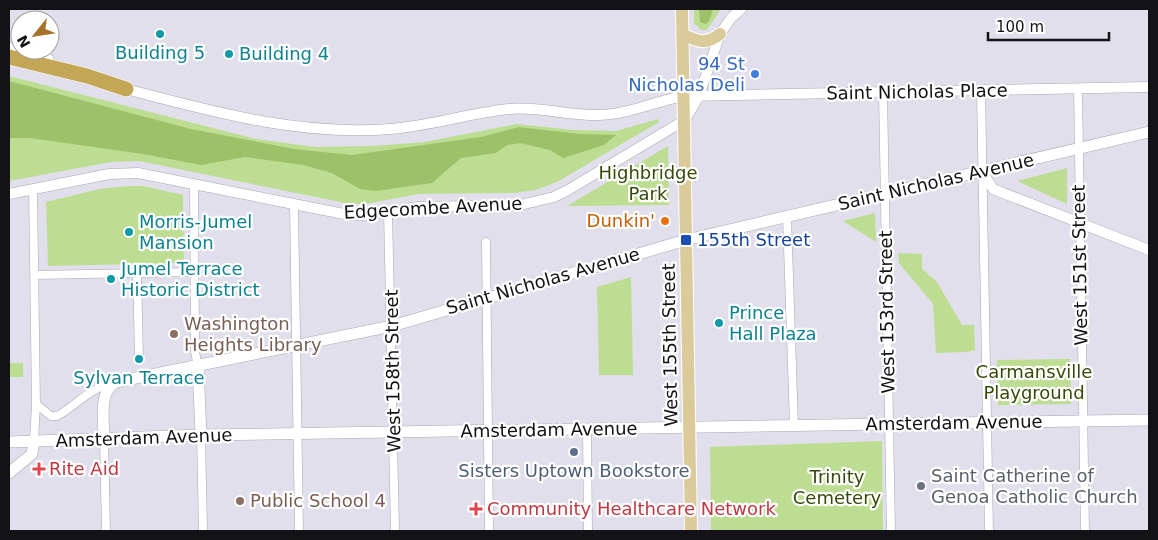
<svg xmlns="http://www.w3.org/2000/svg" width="1158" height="540" font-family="'DejaVu Sans',sans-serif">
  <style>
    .green { fill: #bdde92 }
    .forest { fill: #9cc168 }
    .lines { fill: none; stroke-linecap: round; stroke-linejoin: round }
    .minor-casing { stroke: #a9a7b4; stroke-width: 9 }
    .tertiary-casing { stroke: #a9a7b4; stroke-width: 11 }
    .secondary-casing { stroke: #a9a7b4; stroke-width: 12 }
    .primary-casing { stroke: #fff; stroke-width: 14 }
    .motorway-casing { stroke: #fff; stroke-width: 16 }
    .minor { stroke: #fff; stroke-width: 8 }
    .tertiary { stroke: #fff; stroke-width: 10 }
    .secondary { stroke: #fff; stroke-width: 11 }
    .primary { stroke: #dbca9a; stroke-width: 12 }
    .motorway { stroke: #c3a656; stroke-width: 15 }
    .culture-dot { fill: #0f9aa8; stroke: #fff; stroke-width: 2 }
    .shop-dot { fill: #3f7fe0; stroke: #fff; stroke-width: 2 }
    .food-dot { fill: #e8710a; stroke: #fff; stroke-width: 2 }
    .transit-dot { fill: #1a4fb4; stroke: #fff; stroke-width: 2 }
    .education-dot { fill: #8d6e63; stroke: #fff; stroke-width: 2 }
    .service-dot { fill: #5c6f8a; stroke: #fff; stroke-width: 2 }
    .health-dot { fill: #e0444e; stroke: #fff; stroke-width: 2 }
    .worship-dot { fill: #6b7280; stroke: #fff; stroke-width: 2 }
    .labels { text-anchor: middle; stroke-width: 4.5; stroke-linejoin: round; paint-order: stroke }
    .culture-label { font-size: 18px; fill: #0d838f; stroke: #fff; text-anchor: start }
    .shop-label { font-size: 18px; fill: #366cbe; stroke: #fff; text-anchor: end }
    .street-label { font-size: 18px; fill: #131217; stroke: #fff }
    .park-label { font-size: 18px; fill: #344b08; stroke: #fff }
    .food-label { font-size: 18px; fill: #c56008; stroke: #fff; text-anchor: end }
    .transit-label { font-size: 18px; fill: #164399; stroke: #fff; text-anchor: start }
    .education-label { font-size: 18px; fill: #785e54; stroke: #fff; text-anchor: start }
    .health-label { font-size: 18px; fill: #be3a42; stroke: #fff; text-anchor: start }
    .service-label { font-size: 18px; fill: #4e5e75; stroke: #fff }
    .worship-label { font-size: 18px; fill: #5b616d; stroke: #fff; text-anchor: start }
  </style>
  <rect width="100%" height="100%" fill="#e1dfec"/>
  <path class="green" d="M694,9H721L707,30H701L694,23Z
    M9,76L256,139L315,147L372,146L425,142L516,124L574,130L616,131L658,119L659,122L557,182L536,190L514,193L418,194L366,204H350L139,161L111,162L9,181Z
    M668,146L669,205L567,206Z
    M1067,168V204L1017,181Z
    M130,186H144L183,195L184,263L48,266L46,202L99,189Z
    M875,213L876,242L843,221Z
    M898,253L922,254V269L937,282L962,325H974L975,350L966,352L936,353L933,304L899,263Z
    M631,277L633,375H599L597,287Z
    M1070,359L1071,404L998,405L997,360Z
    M9,363H23V377H9Z
    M882,441L883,531H711L710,447Z"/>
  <path class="forest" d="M699,9H713L710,19L706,24L700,22Z
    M9,81L191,129L294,149L352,155L481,137L519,127L581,134L616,135L604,145L563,158L550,150L520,143L507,145L496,153L461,158L432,183L376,191L360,189L332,173L303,165L245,157L201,165L143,154L30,138H9Z"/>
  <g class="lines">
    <defs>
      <path id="minor" d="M1078,89L1085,531
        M981,90L989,531
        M883,92L891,531
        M194,184L195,352L198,366
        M33,189L36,404L34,441
        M294,205L299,531
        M388,212L395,531
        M787,217L794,426
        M486,242L489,531
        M137,273L139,356
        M35,275L194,272
        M36,404L51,416H57C77,405 90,387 114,383
        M587,430L588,531
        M201,435L203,531
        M104,438L106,531"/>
      <path id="tertiary" d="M126,89C214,112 299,136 390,129C431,126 469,113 509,109C539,106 569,116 600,115C629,114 656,101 684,96L1149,87
        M982,171L993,189L1149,250
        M9,194L109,174L138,173L349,215H368L418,207L520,205L554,197L568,190L685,120L699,96L720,34L731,18L741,9"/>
      <path id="secondary" d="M9,48L48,59
        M198,366L201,435
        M104,438C104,421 98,391 116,382L392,326L686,240L1149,132
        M9,442L201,435L1149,420
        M9,473L32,454L34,441"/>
      <path id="primary" d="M682,9L691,531
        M682,34C698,42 706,45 720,34"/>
      <path id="motorway" d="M9,57L87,76L126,89"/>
    </defs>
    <use href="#minor" class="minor-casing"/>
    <use href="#tertiary" class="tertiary-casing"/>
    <use href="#secondary" class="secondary-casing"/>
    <use href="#primary" class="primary-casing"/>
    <use href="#motorway" class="motorway-casing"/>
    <use href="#minor" class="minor"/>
    <use href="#tertiary" class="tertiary"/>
    <use href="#secondary" class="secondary"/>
    <use href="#primary" class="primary"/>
    <use href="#motorway" class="motorway"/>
  </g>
  <g class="culture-dot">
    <circle cx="160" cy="34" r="5"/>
    <circle cx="229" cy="54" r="5"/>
    <circle cx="129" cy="232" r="5"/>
    <circle cx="111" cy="279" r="5"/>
    <circle cx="719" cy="323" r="5"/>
    <circle cx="139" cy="359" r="5"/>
  </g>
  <circle class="shop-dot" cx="755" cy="74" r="5"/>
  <circle class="food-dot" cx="665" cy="221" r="5"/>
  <rect class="transit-dot" x="680" y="234" width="12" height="12" rx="2.5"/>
  <g class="education-dot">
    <circle cx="174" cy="334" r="5"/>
    <circle cx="240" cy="501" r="5"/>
  </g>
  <circle class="service-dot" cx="574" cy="452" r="5"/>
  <g class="health-dot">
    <path d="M36.5 461.5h5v5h5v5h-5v5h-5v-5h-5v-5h5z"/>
    <path d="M473.5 501.5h5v5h5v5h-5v5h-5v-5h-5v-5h5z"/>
  </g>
  <circle class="worship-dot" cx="921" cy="486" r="5"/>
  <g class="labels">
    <g class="culture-label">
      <text x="160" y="59" text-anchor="middle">Building 5</text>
      <text x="239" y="60">Building 4</text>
      <text x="139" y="228">Morris-Jumel<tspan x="139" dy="21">Mansion</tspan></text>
      <text x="121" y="275">Jumel Terrace<tspan x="121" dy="21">Historic District</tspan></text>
      <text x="729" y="319">Prince<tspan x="729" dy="21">Hall Plaza</tspan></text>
      <text x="139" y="384" text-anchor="middle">Sylvan Terrace</text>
    </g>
    <g class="shop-label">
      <text x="745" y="70">94 St<tspan x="745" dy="21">Nicholas Deli</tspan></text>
    </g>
    <g class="street-label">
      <text transform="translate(917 92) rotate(-1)" y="6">Saint Nicholas Place</text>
      <text transform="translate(936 182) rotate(-13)" y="6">Saint Nicholas Avenue</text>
      <text transform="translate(433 208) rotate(-3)" y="6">Edgecombe Avenue</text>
      <text transform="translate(1080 265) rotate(-91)" y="6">West 151st Street</text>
      <text transform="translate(543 281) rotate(-16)" y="6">Saint Nicholas Avenue</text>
      <text transform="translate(887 312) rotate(-91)" y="6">West 153rd Street</text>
      <text transform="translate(670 345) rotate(-91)" y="6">West 155th Street</text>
      <text transform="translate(393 371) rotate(-91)" y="6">West 158th Street</text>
      <text transform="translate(954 423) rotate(-1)" y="6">Amsterdam Avenue</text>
      <text transform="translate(549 430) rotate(-1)" y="6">Amsterdam Avenue</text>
      <text transform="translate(144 438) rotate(-2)" y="6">Amsterdam Avenue</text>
    </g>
    <g class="park-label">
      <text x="648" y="179">Highbridge<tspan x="648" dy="21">Park</tspan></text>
      <text x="1034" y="378">Carmansville<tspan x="1034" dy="21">Playground</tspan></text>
      <text x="837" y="483">Trinity<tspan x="837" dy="21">Cemetery</tspan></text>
    </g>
    <g class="food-label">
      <text x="655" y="227">Dunkin'</text>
    </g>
    <g class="transit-label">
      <text x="697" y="246">155th Street</text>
    </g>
    <g class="education-label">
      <text x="184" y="330">Washington<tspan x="184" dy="21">Heights Library</tspan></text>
      <text x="250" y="507">Public School 4</text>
    </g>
    <g class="health-label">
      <text x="49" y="475">Rite Aid</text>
      <text x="487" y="515">Community Healthcare Network</text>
    </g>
    <g class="service-label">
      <text x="574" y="477">Sisters Uptown Bookstore</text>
    </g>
    <g class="worship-label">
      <text x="931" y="482">Saint Catherine of<tspan x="931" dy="21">Genoa Catholic Church</tspan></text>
    </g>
  </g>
  <rect width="1158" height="540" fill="none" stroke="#131217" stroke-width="20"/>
  <g transform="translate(35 35) rotate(240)"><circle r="24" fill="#ffffff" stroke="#a1a0a2"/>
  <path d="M0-4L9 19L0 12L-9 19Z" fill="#a6722a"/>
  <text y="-8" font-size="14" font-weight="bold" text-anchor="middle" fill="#131217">N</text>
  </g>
  <path d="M988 32v8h121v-8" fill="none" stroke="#131217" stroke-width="2.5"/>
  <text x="996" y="32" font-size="15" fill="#131217" stroke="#ffffff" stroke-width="4" paint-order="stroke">100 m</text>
</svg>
